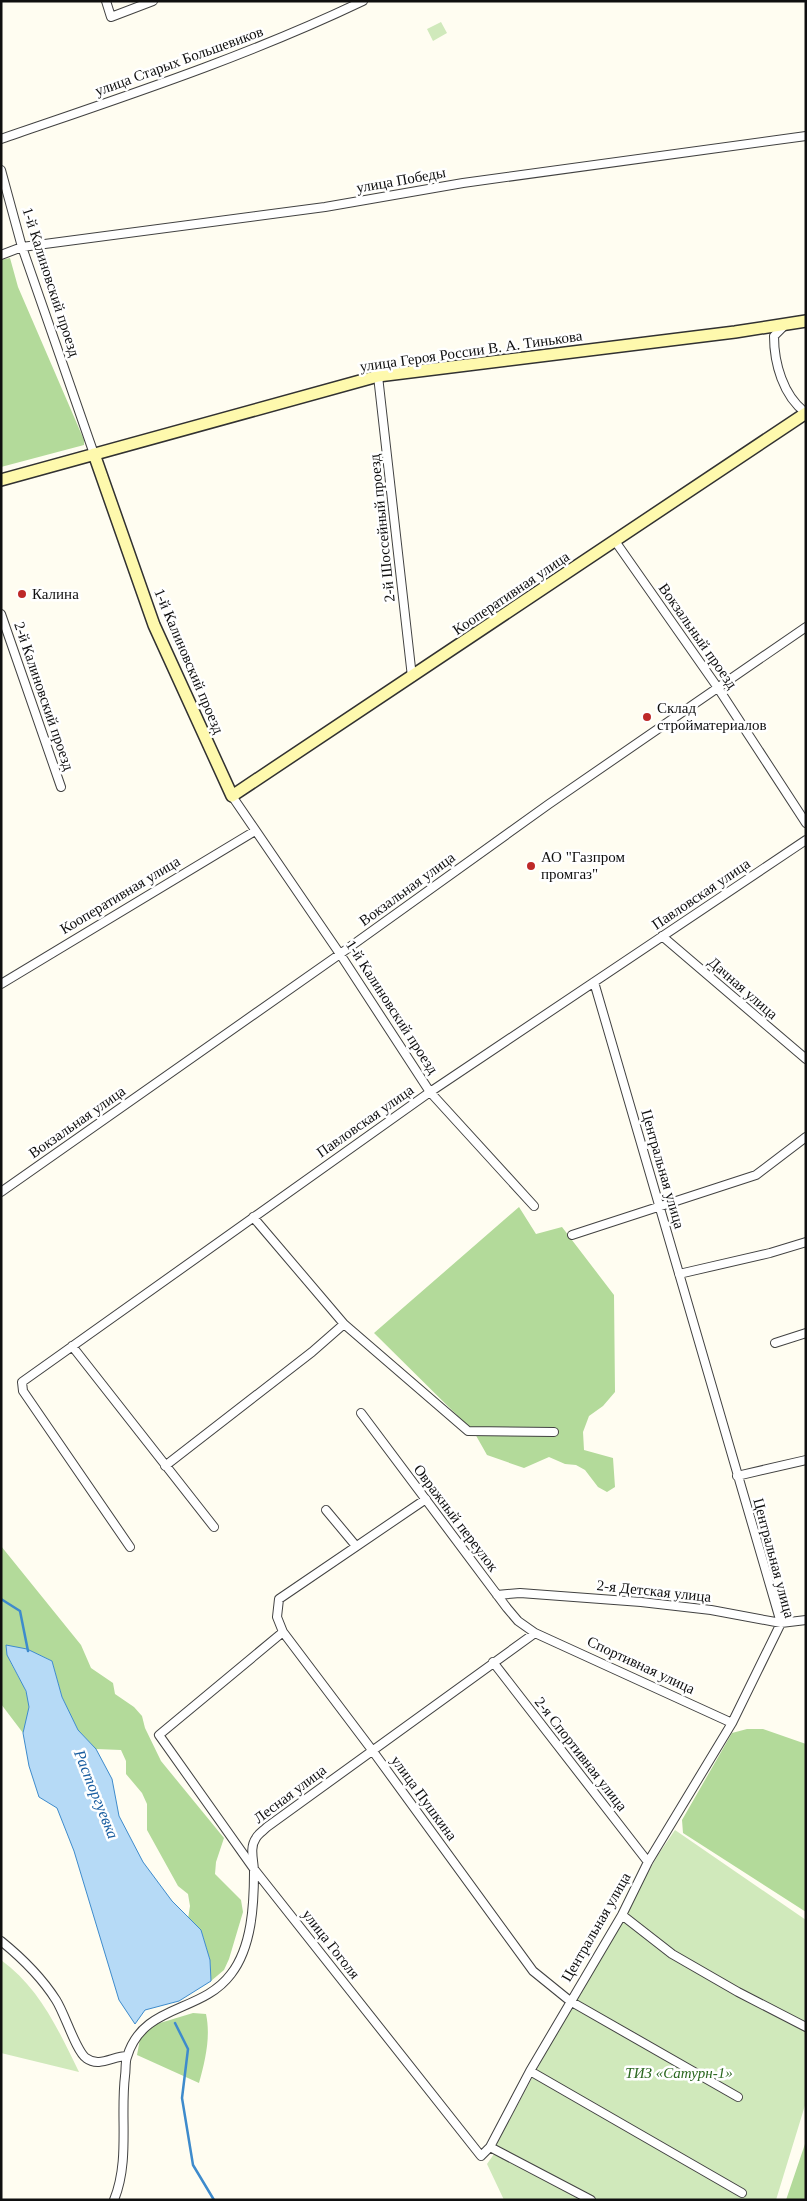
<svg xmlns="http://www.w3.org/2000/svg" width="807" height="2201" font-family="'Times New Roman',serif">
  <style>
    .green { fill: #d0e9bb }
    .forest { fill: #b3da9a }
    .water { fill: #b6daf6; stroke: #3e8bcc }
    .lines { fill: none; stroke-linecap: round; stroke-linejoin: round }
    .stream { stroke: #3e8bcc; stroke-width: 2.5 }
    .street-casing { stroke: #424242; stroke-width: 10 }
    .secondary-casing { stroke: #313131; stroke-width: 14 }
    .street { stroke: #fff; stroke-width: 8 }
    .secondary { stroke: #fef9ad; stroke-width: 11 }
    .poi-dot { fill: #be2928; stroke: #fff; stroke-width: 2 }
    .labels { text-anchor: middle; stroke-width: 5; stroke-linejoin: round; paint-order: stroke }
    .street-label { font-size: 15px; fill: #0f0f0f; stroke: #fff }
    .poi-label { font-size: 15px; fill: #0f0f0f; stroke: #fff; text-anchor: start }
    .park-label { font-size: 15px; font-style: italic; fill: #2a671f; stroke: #fff }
    .water-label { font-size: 16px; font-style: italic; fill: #195da0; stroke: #fff }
  </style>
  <rect width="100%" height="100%" fill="#fffdf1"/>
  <path class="green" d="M441,22L447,33L433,41L427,29Z
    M675,1830L806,1920V2102L776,2200H504L487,2164L494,2154L498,2141L569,2010L658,1855Z
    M1,1960C39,1987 59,2031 79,2072L1,2053Z"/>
  <path class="forest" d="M10,258L18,287L84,440V445L1,467V260Z
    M519,1207L536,1234L562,1227L614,1295L615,1392L603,1406L589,1416L583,1432L584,1450L613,1458L615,1487L607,1492L598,1487L585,1470L576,1465L565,1464L549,1457L524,1468L487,1455L474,1432L374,1333Z
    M1,1546L81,1645L91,1668L113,1683L115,1694L134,1707L142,1716L145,1728L161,1761L224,1838L216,1862L215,1874L241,1900L243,1912L229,1959L224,1970L211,1981L210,1960L201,1930L188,1919L190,1906L188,1894L178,1886L147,1830V1804L142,1793L126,1774V1761L121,1750L96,1749L78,1730L62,1697L52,1661L27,1649L6,1646C8,1668 28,1683 29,1706C29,1714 25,1725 23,1733L1,1704Z
    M747,1729H763L806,1744V1912L683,1833L682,1820L732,1733Z
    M193,2013L206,2014C211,2037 205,2061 199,2083L137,2055L140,2039L150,2026Z
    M806,2141V2200H786Z"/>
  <path class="water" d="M6,1645L27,1649L52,1661L62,1697L78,1730L96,1749L112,1779L119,1816L143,1862L172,1901L201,1930L210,1960L211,1981L179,2001L145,2010L135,2024L119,2000L74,1851L57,1808L39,1797L29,1766L23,1733L29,1707L26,1691L7,1655Z"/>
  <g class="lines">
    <path class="stream" d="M1,1599L20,1611L28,1651
      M175,2023L188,2049L182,2098L193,2165L214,2200"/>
    <defs>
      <path id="street" d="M106,1L111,17L153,1
        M1,139C123,97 246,57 363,1
        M1,170L22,247L94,454
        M1,255L22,247L325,207L463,183L806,136
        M785,325L774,336C774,363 783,396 806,413
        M378,376L412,677
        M615,541L718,688L806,823
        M1,614L61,787
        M232,796L340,954L430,1092L534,1206
        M662,936L806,1059
        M1,984L255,831
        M1,1192L340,954L549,804L806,627
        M253,1217L344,1324L468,1431L554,1432
        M572,1235L756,1175L806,1137
        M679,1274L770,1253L806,1242
        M775,1343L806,1333
        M72,1346L214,1527
        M361,1413L507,1608L518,1621L535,1633
        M165,1466L312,1352L344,1324
        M737,1476L806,1460
        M426,1499L279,1599L277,1617L283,1632L372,1750L533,1971L570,2001L738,2097
        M326,1510L356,1546
        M130,1547L23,1391L22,1382L430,1092L806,840
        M497,1595L520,1593L641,1602L711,1610L781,1623L806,1620
        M283,1632L159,1735L254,1869L481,2156L490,2147L530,2071L622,1915L648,1862L732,1723L781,1623L594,982
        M493,1662L648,1862
        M622,1915L672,1954L738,1992L806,2027
        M1,1941C22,1958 42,1978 56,2000C65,2014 76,2051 86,2058C99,2068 113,2056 127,2056
        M530,2071L742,2193
        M490,2147L591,2200
        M114,2200C130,2161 120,2116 125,2076C126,2070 125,2062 127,2057C143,2003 201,2014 231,1974C252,1947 254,1904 254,1872C254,1861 249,1848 256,1838C258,1834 263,1831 267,1827L535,1633L732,1723"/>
      <path id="secondary" d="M94,454L154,625L232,796L806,413
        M1,480L378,376L735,332L806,321"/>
    </defs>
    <use href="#street" class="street-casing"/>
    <use href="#secondary" class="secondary-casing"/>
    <use href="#street" class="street"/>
    <use href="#secondary" class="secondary"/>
  </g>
  <g class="poi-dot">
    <circle cx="22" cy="594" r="5"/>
    <circle cx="647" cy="717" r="5"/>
    <circle cx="531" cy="866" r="5"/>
  </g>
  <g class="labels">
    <g class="street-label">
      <text transform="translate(179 61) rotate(-20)" y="5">улица Старых Большевиков</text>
      <text transform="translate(401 180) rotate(-10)" y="5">улица Победы</text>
      <text transform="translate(51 282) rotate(72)" y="5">1-й Калиновский проезд</text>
      <text transform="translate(471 351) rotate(-8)" y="5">улица Героя России В. А. Тинькова</text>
      <text transform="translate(382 528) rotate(-96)" y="5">2-й Шоссейный проезд</text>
      <text transform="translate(511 593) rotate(-34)" y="5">Кооперативная улица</text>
      <text transform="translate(698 636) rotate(55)" y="5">Вокзальный проезд</text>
      <text transform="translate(189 661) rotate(67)" y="5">1-й Калиновский проезд</text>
      <text transform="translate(44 696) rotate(71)" y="5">2-й Калиновский проезд</text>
      <text transform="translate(407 889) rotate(-36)" y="5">Вокзальная улица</text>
      <text transform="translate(701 894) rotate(-34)" y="5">Павловская улица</text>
      <text transform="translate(120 895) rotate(-31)" y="5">Кооперативная улица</text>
      <text transform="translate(743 988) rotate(41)" y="5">Дачная улица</text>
      <text transform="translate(392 1007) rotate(57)" y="5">1-й Калиновский проезд</text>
      <text transform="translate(365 1121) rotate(-35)" y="5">Павловская улица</text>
      <text transform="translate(77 1122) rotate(-35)" y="5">Вокзальная улица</text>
      <text transform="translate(663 1169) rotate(74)" y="5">Центральная улица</text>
      <text transform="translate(456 1518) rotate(53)" y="5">Овражный переулок</text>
      <text transform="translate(774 1558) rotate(75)" y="5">Центральная улица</text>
      <text transform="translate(654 1591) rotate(6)" y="5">2-я Детская улица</text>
      <text transform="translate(641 1665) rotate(25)" y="5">Спортивная улица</text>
      <text transform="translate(581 1754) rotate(52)" y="5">2-я Спортивная улица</text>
      <text transform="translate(290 1794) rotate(-37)" y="5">Лесная улица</text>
      <text transform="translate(424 1798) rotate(54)" y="5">улица Пушкина</text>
      <text transform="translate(596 1927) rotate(-60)" y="5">Центральная улица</text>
      <text transform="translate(331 1944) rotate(52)" y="5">улица Гоголя</text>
    </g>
    <g class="poi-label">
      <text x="32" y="599">Калина</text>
      <text x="657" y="713">Склад<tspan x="657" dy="17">стройматериалов</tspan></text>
      <text x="541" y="862">АО "Газпром<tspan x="541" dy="17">промгаз"</tspan></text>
    </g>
    <g class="park-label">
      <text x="679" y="2078">ТИЗ «Сатурн-1»</text>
    </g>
    <g class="water-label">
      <text transform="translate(97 1794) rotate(68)" y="6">Расторгуевка</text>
    </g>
  </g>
  <rect width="807" height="2201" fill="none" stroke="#0f0f0f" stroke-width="5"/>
</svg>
